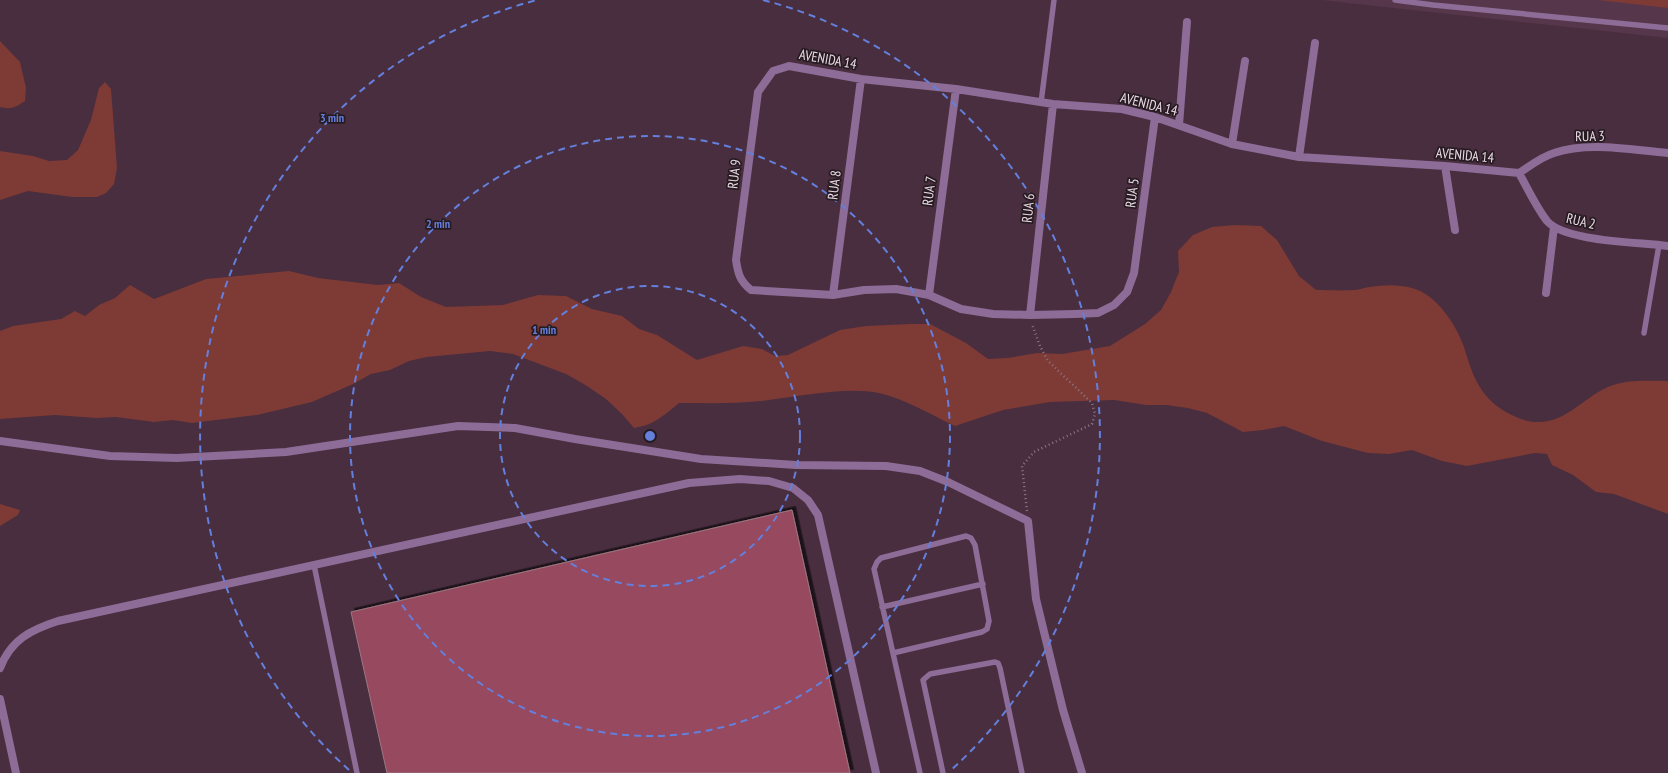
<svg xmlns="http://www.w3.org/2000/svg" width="1668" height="773" font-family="'PT Sans Narrow',sans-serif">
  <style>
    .built { fill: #56364a }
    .green { fill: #7e3a35 }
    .building { fill: #96495f; stroke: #9c7880; filter: url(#shadow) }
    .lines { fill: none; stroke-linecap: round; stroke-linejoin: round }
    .path { stroke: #8d7785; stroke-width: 2.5; stroke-dasharray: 1 3; stroke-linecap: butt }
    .lane { stroke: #8d6c97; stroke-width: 5.5 }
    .street { stroke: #8d6c97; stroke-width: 8 }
    .ring { fill: none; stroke: #657fdc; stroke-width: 2; stroke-dasharray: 7 5 }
    .labels { text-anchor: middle; stroke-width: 3.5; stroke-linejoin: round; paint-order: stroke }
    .street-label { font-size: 14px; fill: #ebdae4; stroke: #271b22 }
    .centre { fill: #657fdc; stroke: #271b22; stroke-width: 2 }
    .ring-label { font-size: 12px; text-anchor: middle; font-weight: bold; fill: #657fdc; stroke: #271b22; stroke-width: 3.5; stroke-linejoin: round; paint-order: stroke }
  </style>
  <defs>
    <filter id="shadow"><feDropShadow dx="3.5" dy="-3.5" stdDeviation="0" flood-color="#0009"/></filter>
  </defs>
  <rect width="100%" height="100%" fill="#482e3f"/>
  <path class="built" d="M1322,0H1668V38L1357,4Z"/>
  <path class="green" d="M1597,0H1668V8Z
    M0,41L20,62L26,88L25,101C16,107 11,110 0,107Z
    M105,82L111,89L117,168L114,184L106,193L97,197H72L28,191L0,200V151L33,156L49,161L67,160L78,150L91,120L99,88Z
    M1235,225L1261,226L1277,240L1299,276L1316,290C1328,290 1342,291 1355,290C1360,290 1365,287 1370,287C1383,285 1398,284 1412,288C1436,294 1456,324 1464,347C1470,366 1474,382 1488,398C1496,407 1510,415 1521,419C1560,432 1577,401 1608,387C1626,379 1649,381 1668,381V514L1614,494L1596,492L1573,475L1552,465L1547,454L1535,453L1467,466L1442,461L1412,450L1389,454L1368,453L1322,441L1284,426L1263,430L1243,432L1207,413L1188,408L1166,405H1146L1114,400L1050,402L1003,410L955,426C931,415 906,399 879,393C845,386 796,397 761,401C734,404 706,403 679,403C663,416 654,425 634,428L622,414L606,399L587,386L566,374L513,354L490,351L427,357L409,361L390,370L371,374L353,384L312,402L257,415L192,423L173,420L154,422L116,417L96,418L55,415L0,419V331L13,326L61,319L75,311L85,316L99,305L115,298L130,285L154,299L206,279L289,271L318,278L378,285L399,283L421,297L446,307L503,305L538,295L566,296L592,309L622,316L639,329L657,335L697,360L743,346L762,349L775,356L788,355L840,330L866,326L910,324H930L966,343L988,359L1008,358L1037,353L1062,354L1110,346L1145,324L1161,310L1171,292L1179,272L1178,251L1193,235L1212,227Z
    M0,504L20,510L18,515L0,526Z"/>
  <path class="building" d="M792,510L850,773H387L351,612Z"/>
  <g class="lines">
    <path class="path" d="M1027,511L1022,466L1034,452L1092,424L1095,414L1092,403L1048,361L1040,346L1032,324"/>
    <path class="lane" d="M1395,0L1433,5L1668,28
      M1041,103L1054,0
      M1644,333L1659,245
      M314,565L357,773
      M882,607L983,584
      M893,653L982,632L987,629L989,621L975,545L971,538L966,536L881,558L877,562L874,569L920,773
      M943,773L923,680L930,674L995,662L998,663L1000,668L1022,773"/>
    <path class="street" d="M1155,117L1134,273L1127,292L1114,305L1098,313L1075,314L1030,315L993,314L961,309L929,295L896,289L864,290L833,295L751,290C740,281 738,274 736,260L758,92L773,71L789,66L861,79L956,89L1053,104L1122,109L1155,117L1232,144L1299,157L1445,166L1519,173
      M1179,125L1187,22
      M1232,144L1245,61
      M1299,157L1315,43
      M1445,166L1455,230
      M1519,173C1528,189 1536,207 1547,221C1565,242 1639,242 1668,246
      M1519,173C1530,166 1541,157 1554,153C1589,141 1631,150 1668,153
      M1546,293L1554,227
      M833,295L861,79
      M929,295L956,89
      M1030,315L1053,104
      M0,441L110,456L177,458L286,452L458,426L515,428L575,439L701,459L796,465L886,466L920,471L948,482L1028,521L1036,599L1063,710L1082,773
      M0,668C11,640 30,630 58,621L689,483L740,479L769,481L793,488L808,500L818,515L876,773
      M0,699L16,773"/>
  </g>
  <g class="ring">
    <circle cx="650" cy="436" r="150"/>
    <circle cx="650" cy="436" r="300"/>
    <path d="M349 770A450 450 0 0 1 537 0M763 0A450 450 0 0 1 951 770"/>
  </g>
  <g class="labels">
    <g class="street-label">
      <text transform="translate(828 59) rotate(10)" y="5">AVENIDA 14</text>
      <text transform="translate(1149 104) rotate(14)" y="5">AVENIDA 14</text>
      <text transform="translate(1590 136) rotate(-1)" y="5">RUA 3</text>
      <text transform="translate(1465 155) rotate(5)" y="5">AVENIDA 14</text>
      <text transform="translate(734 174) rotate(-83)" y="5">RUA 9</text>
      <text transform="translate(834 185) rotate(-83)" y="5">RUA 8</text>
      <text transform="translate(929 191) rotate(-82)" y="5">RUA 7</text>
      <text transform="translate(1132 193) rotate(-82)" y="5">RUA 5</text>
      <text transform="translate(1028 208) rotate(-84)" y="5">RUA 6</text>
      <text transform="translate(1581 221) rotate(13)" y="5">RUA 2</text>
    </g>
  </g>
  <circle cx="650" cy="436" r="6" class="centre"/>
  <g class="ring-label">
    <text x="332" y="122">3 min</text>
    <text x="438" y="228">2 min</text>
    <text x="544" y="334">1 min</text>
  </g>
</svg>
